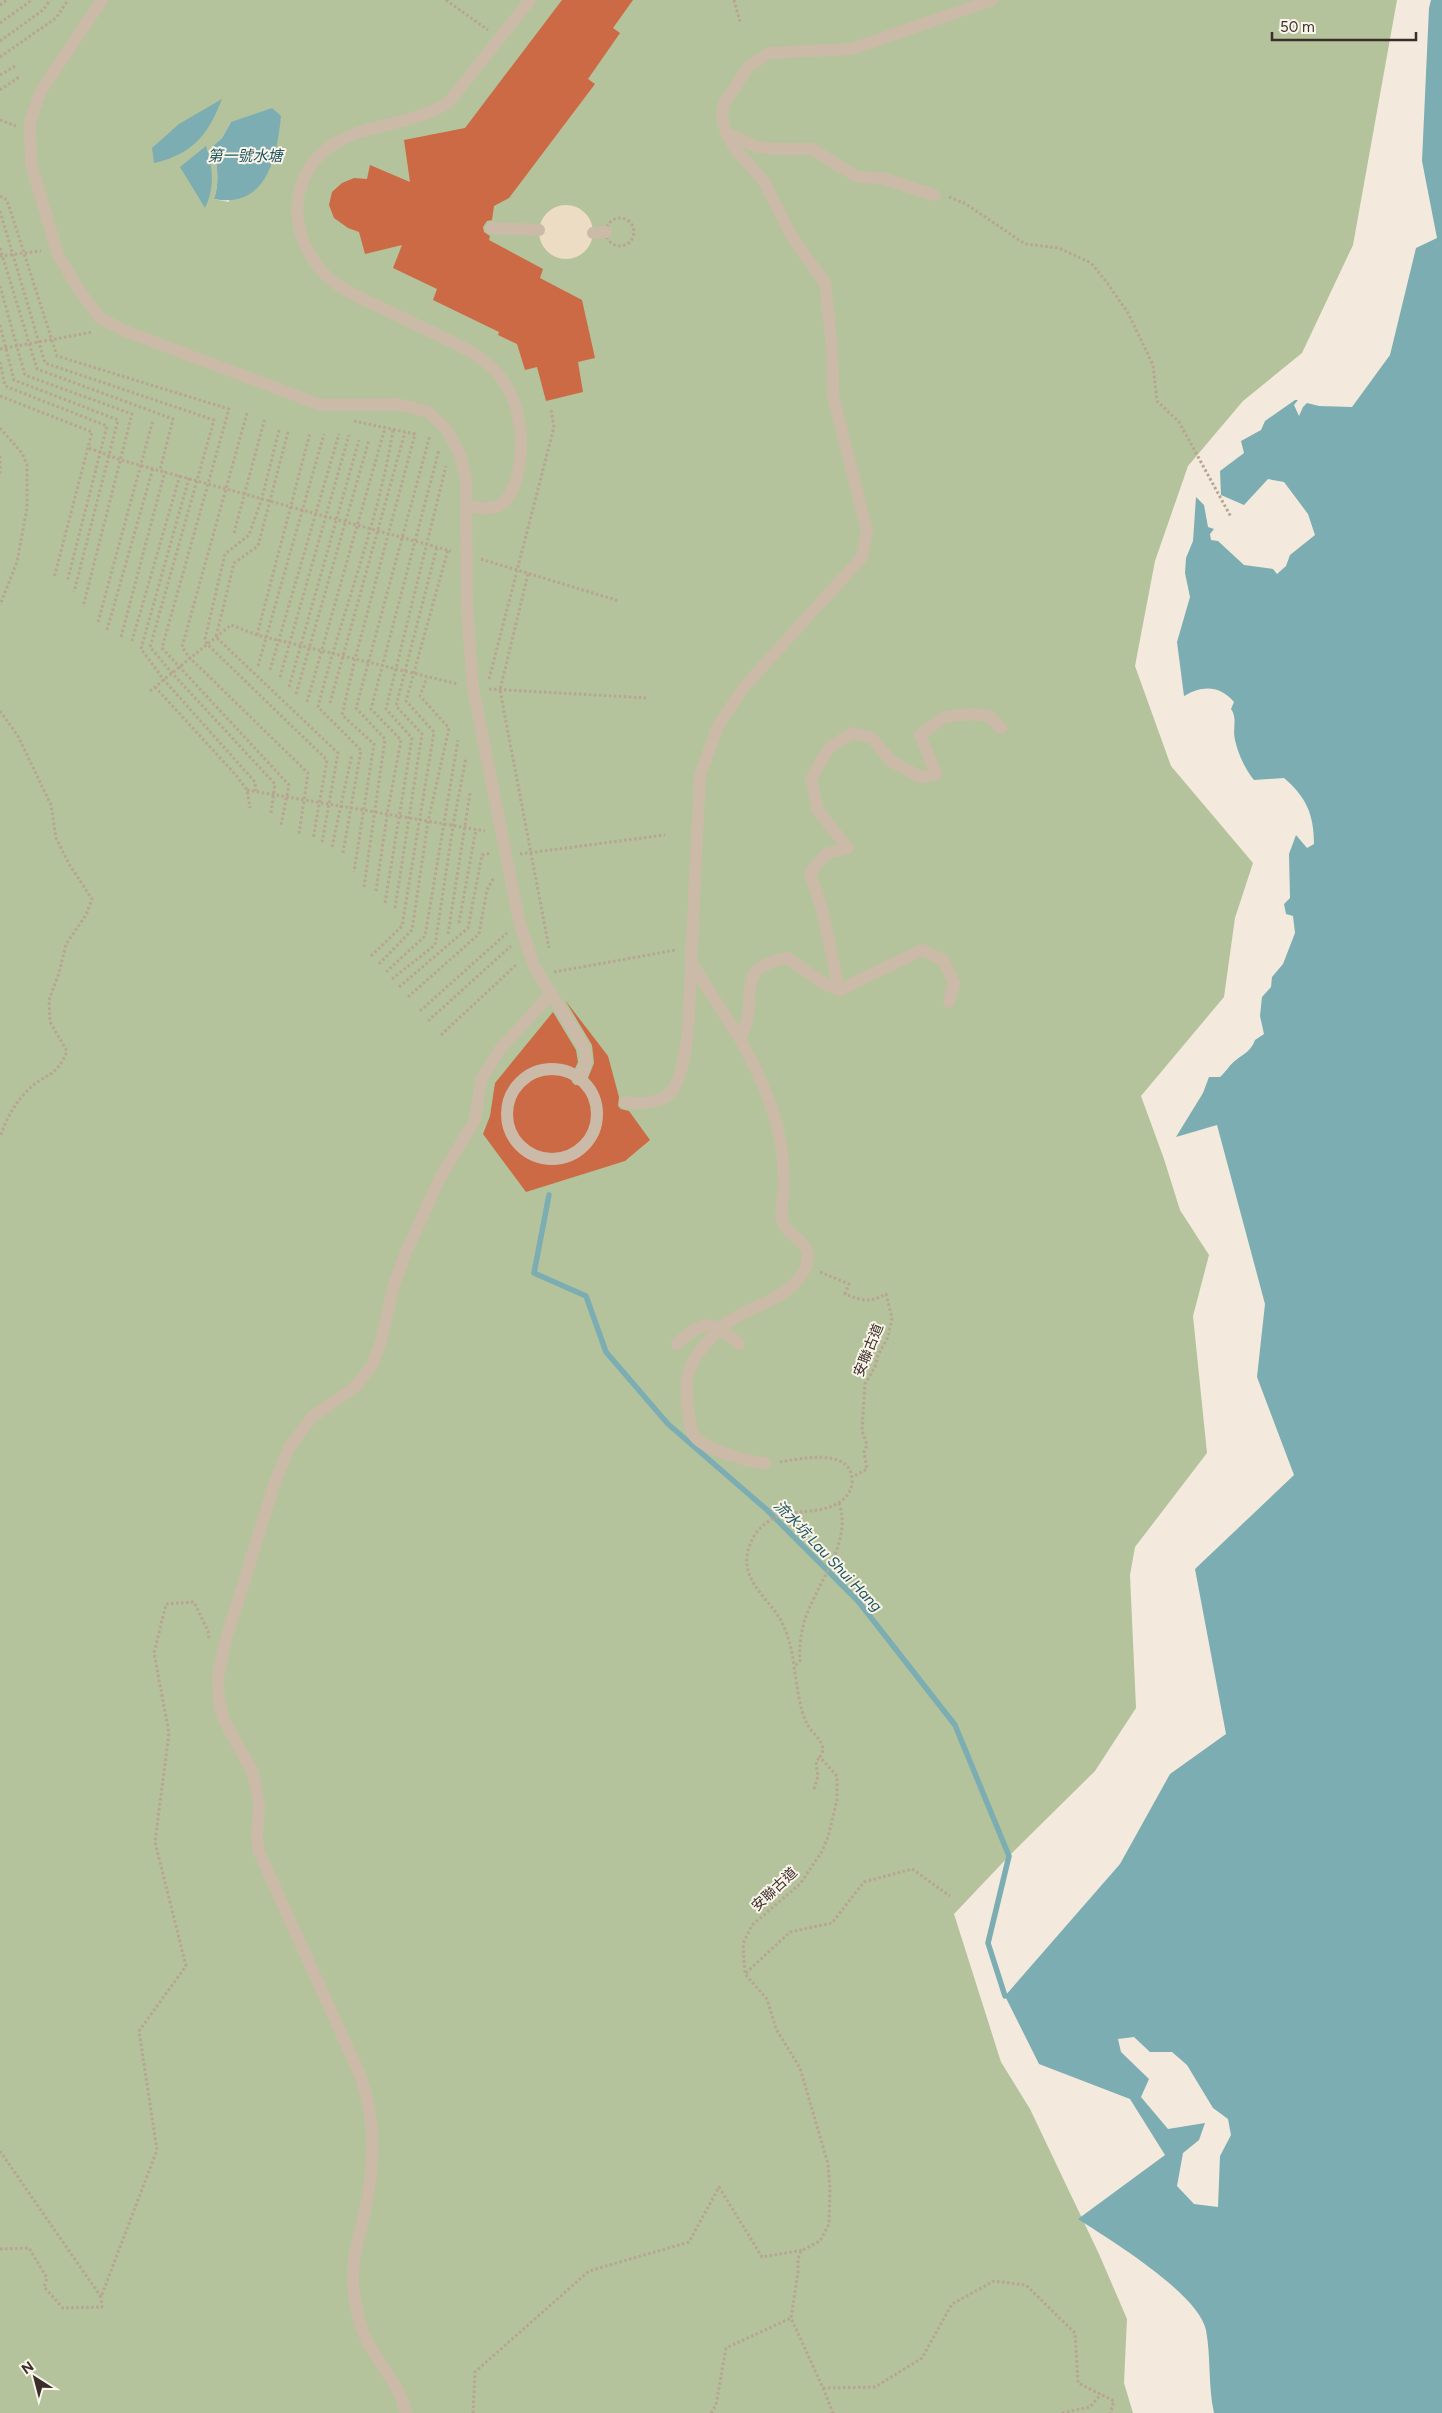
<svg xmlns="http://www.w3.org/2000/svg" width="1442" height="2413" font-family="Figtree,'Noto Sans TC',sans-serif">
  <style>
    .green { fill: #b4c39c; fill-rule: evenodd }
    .plaza { fill: #ecdcc3 }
    .water { fill: #7badb2; fill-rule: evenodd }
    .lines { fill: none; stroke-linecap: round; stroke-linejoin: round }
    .stream { stroke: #7badb2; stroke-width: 5.5 }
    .building { fill: #cb6a44 }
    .path { stroke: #b8a492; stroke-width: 3; stroke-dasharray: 2.5 2.5; stroke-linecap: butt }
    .minor { stroke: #ccbaa8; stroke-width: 12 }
    .labels { text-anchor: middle; stroke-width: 4; stroke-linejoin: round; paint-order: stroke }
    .street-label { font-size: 14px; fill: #392e29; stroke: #fbf4ea }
    .water-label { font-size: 15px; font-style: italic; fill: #1c555c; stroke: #fbf4ea }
  </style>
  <rect width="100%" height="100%" fill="#f3eadd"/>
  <path class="green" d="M0,0H1397L1353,245L1302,353L1243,401L1188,466L1155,561L1135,666L1171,766L1253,863L1235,918L1224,997L1141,1096L1164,1159L1180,1210L1209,1255L1193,1316L1207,1453L1135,1547L1130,1575L1136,1708L1095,1771L1009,1856L954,1914L1001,2062L1030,2109L1099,2254L1127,2319L1124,2383L1133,2413H0ZM231,122L229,202L214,199C220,181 217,164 213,146L222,138Z"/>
  <path class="plaza" d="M539 232a27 27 0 1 1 54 0a27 27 0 1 1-54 0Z"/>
  <path class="water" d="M1431,0H1442V2413H1214C1208,2386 1211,2357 1206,2330C1198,2293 1110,2240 1078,2219L1165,2155L1130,2099L1039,2064L1005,1996L1120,1864L1170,1774L1226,1734L1195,1569L1294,1475L1257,1377L1265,1304L1217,1125L1176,1137L1203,1093L1209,1077H1220C1226,1072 1230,1064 1236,1060C1245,1053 1251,1051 1255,1040L1264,1034L1260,1016L1262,997L1271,987L1272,977L1283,964L1295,933L1293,916L1286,914L1284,904L1290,898L1289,854L1296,835L1307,848L1314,844C1314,814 1306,797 1284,778L1254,780C1245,769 1238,754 1235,740C1232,728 1238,719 1231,709L1234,702C1220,685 1202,685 1184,696L1177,642L1190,597L1185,573L1186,558L1193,541L1196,497L1204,505L1208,527L1214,529L1210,534L1211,540L1218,541L1244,565L1273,569L1277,574L1286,566L1290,555L1315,535L1308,514L1284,482L1268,479L1244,505L1221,495L1220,471L1244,453L1241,441L1261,430L1265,421L1295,400H1298L1294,405L1299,416L1303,407L1307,403L1319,406L1352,407L1390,355L1416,248L1437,238L1422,161L1429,8ZM1134,2037L1150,2052H1172L1187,2065L1213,2108L1228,2119L1231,2135L1220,2156L1218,2207L1194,2204L1177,2186L1183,2153L1199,2140L1205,2123L1168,2129L1141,2097L1149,2079L1121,2052L1118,2039Z
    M222,99C208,135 193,154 154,163L152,148L179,124Z
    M272,108L281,116C277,157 267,209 214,199C220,181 217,164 213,146L222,138L231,122Z
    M206,146C213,168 215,187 205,208L180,167Z"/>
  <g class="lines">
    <path class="stream" d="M549,1195L534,1273L586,1296L606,1352L668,1424L766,1509L858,1601L955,1725L1009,1856L988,1943L1005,1996"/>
  </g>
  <path class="building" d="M562,0H633L613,28L620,33L588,79L595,84L509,198L494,206L492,220L487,221L483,227L484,232L490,236L489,240L543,269L540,278L582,300L595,358L578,362L583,392L546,401L537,367L525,370L517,344L498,335L499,332L433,300L437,289L393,268L402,245L365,254L359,232L348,228L334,218L329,205L332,192L342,183L354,178L367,179L370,165L410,182L404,140L465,128Z
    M565,1000L608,1056L619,1097L618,1106L621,1109L629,1111L650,1140L625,1161L526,1192L483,1134L490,1116L495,1083L553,1012L576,1050L578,1062L571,1077L572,1082L575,1085H582L588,1078L594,1063L592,1045Z"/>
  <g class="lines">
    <path class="path" d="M446,0L488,30
      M734,0L740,22
      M0,5L7,0
      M0,23L32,0
      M0,41L43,10L50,0
      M0,57L56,18L68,0
      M0,75L17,65
      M0,90L19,77
      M0,120L16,126
      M0,196L7,200L57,356L229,409L162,648L289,785L281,825
      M949,197L966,204L1025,244L1059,248L1091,263L1105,280L1128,313L1153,365L1157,401L1179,422L1231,517
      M0,211L45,363L214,420L150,647L172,673L275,784L271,813
      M606 232a14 14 0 1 1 28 0a14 14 0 1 1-28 0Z
      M0,248L37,369L173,419L160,470
      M0,256L41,251
      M0,286L25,375L132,414L83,607
      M0,325L14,380L118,420L74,592
      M0,349L93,332
      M0,362L5,386L107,426L67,582
      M0,396L92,432L54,578
      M247,413L182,647L190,658L308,773L299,834
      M354,421L415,434L355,659L342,715L374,744L354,872
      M0,428L22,453L27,465V508L17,562L0,605
      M279,430L262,498L249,535L225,554L205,639L207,644L327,760L313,839
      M288,432L258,546L234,563L216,637L338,753L322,843
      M89,448L121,460L451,551
      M0,456V475
      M189,478L141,649L164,680L255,782L256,791
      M234,533L265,418
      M481,559L619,601
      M528,574L500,690L549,948
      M98,622L153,420
      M107,630L153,468
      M257,635L310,433
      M121,637L165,471
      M132,641L180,475
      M258,666L324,434
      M270,670L339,434
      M280,677L349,435
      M489,679L554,427L551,409
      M155,687L235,774L247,790L250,808
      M289,687L359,440
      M489,689L648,698
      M150,691L231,625L257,635L458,684
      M296,694L369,440
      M307,702L385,428
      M330,703L405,432
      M0,711L18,736L51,805L56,838L69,864L92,899L86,915L66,944L59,973L49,1000L50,1022L67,1051C56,1079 45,1072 27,1091C14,1104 6,1120 0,1137
      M247,790L485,831
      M332,847L352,754
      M343,853L361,750L318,707C341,615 378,524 393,430
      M520,854L665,835
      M364,887L385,739L356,708L430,435
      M376,891L387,815L401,740L371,709L439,450
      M385,903L412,738L386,709L446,466
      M395,908L422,734L396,706L437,547
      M459,923L476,829
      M448,934L470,793
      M371,956L402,926L434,732L406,701L448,550
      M379,964L412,930L428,822L449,728L420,696L427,677
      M386,972L425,936L458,740
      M554,972L676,950
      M392,979L435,945L453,826L466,757
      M399,987L468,928L482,855L491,853
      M408,997L479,934L487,890L494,877
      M420,1011L507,933
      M428,1021L511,946
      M441,1035L517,964
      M820,1272L849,1284L845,1294C862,1301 870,1303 886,1294L892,1318L888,1337L878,1355L875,1367L865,1384L862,1430L867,1445L864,1452L867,1469L853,1477
      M780,1462C799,1459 850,1447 852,1479C853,1488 848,1496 841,1501C815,1520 782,1501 757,1532C752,1538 748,1548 747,1556C744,1583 768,1598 780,1619C788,1633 792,1650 794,1666
      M839,1503C853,1542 817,1583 805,1619C801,1633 799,1646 800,1661L794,1667C797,1684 799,1708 807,1724C813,1735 829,1744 820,1757L837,1776V1800L828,1837L821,1853L800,1884L752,1925L743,1944L745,1974L767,1999L776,2029L800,2068L828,2164L830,2189L829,2224L820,2241L801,2251L798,2259V2272L791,2318L823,2388L875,2387L922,2358L952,2304L994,2281L1026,2285L1075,2333L1078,2383L1114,2401L1110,2413
      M814,1789L818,1776L816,1762L820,1757
      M746,1973L790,1932L832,1923L864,1882L912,1869L950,1896
      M0,2151L101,2297L157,2150L139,2031L186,1966L155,1842L169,1733L154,1653L166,1604L194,1602L208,1631L209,1638
      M0,2249L29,2248L47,2278L44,2287L63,2308L102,2307L101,2297
      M823,2388L833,2413
      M473,2413L475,2372L589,2271L689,2242L719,2187L762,2257L803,2250
      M711,2413L716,2405L726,2348L791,2318
      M1062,2413L1090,2407L1101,2394"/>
    <path class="minor" d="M102,0L41,91L30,122L31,164L58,255L79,290L100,318L125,331L321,405L398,404L428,412L446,429L460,454L466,479L467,610L473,688L519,921L534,966L584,1047C587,1059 587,1067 579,1078
      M726,133L757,147L775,149H812L857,177L882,178L934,195
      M491,228L539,230
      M593,233L606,232
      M466,506C490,510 504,512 514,486C521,467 523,442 519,422C511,370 479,355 436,334C414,324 393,313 371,303C353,294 334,286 321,270C302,248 292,218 300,189C322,117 400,135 449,102L530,0
      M691,962L700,775L718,726L744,687L862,557L867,531L833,395L832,347L825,283L792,237L764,181L736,150L726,133L722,117L724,104L748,67L769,53L852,49L992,0
      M839,990L922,950L943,960L954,983L949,1002
      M740,1039C759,1074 777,1111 782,1152C783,1164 784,1177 784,1189C783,1200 779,1212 783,1223C789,1239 815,1241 806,1266C794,1296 762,1302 738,1316C723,1323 715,1333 704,1346C696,1355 689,1366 687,1379C685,1391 688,1404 689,1416C690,1424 690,1432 696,1438C707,1450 748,1462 765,1463
      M507 1114a45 45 0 1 1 90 0a45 45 0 1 1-90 0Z
      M625,1102C639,1104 662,1104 672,1091C691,1063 689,996 691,962L740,1039C743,1031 748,1022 748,1013C751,978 747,966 787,958L825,984L839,990L823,913L810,873L826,854L848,848L818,811L811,779L829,748L852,733L872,738L891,761L920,777L936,774L920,735L944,717L971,714L989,716L1001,728
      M677,1344C705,1318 712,1320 739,1344
      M406,2413C401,2389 386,2373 374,2353C362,2335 356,2314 354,2292C350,2263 359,2238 365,2210C375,2165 376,2118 360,2075L259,1852L257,1837L259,1805L256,1787L252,1771L224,1720L219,1703L218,1677L225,1642L276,1479L289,1448L312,1417L355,1387L373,1364L381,1341L393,1288L406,1252L440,1178L475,1120L481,1080L500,1049L550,995"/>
  </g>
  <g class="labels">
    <g class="street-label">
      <text transform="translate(868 1350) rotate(-68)" y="5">安聯古道</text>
      <text transform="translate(774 1889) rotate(-43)" y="5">安聯古道</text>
    </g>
    <g class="water-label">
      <text x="245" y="161">第一號水塘</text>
      <text transform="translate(828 1556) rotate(46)" y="5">流水坑 Lau Shui Hang</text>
    </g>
  </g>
  <g transform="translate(35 2378) rotate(324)" stroke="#fbf4ea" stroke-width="4" paint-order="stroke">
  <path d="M0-4L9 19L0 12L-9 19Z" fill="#392e29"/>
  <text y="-8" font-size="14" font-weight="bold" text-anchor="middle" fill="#392e29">N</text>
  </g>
  <path d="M1272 32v8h144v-8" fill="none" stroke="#392e29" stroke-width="2.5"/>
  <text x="1280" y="32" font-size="15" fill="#392e29" stroke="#fbf4ea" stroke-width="4" paint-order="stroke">50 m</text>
</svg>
